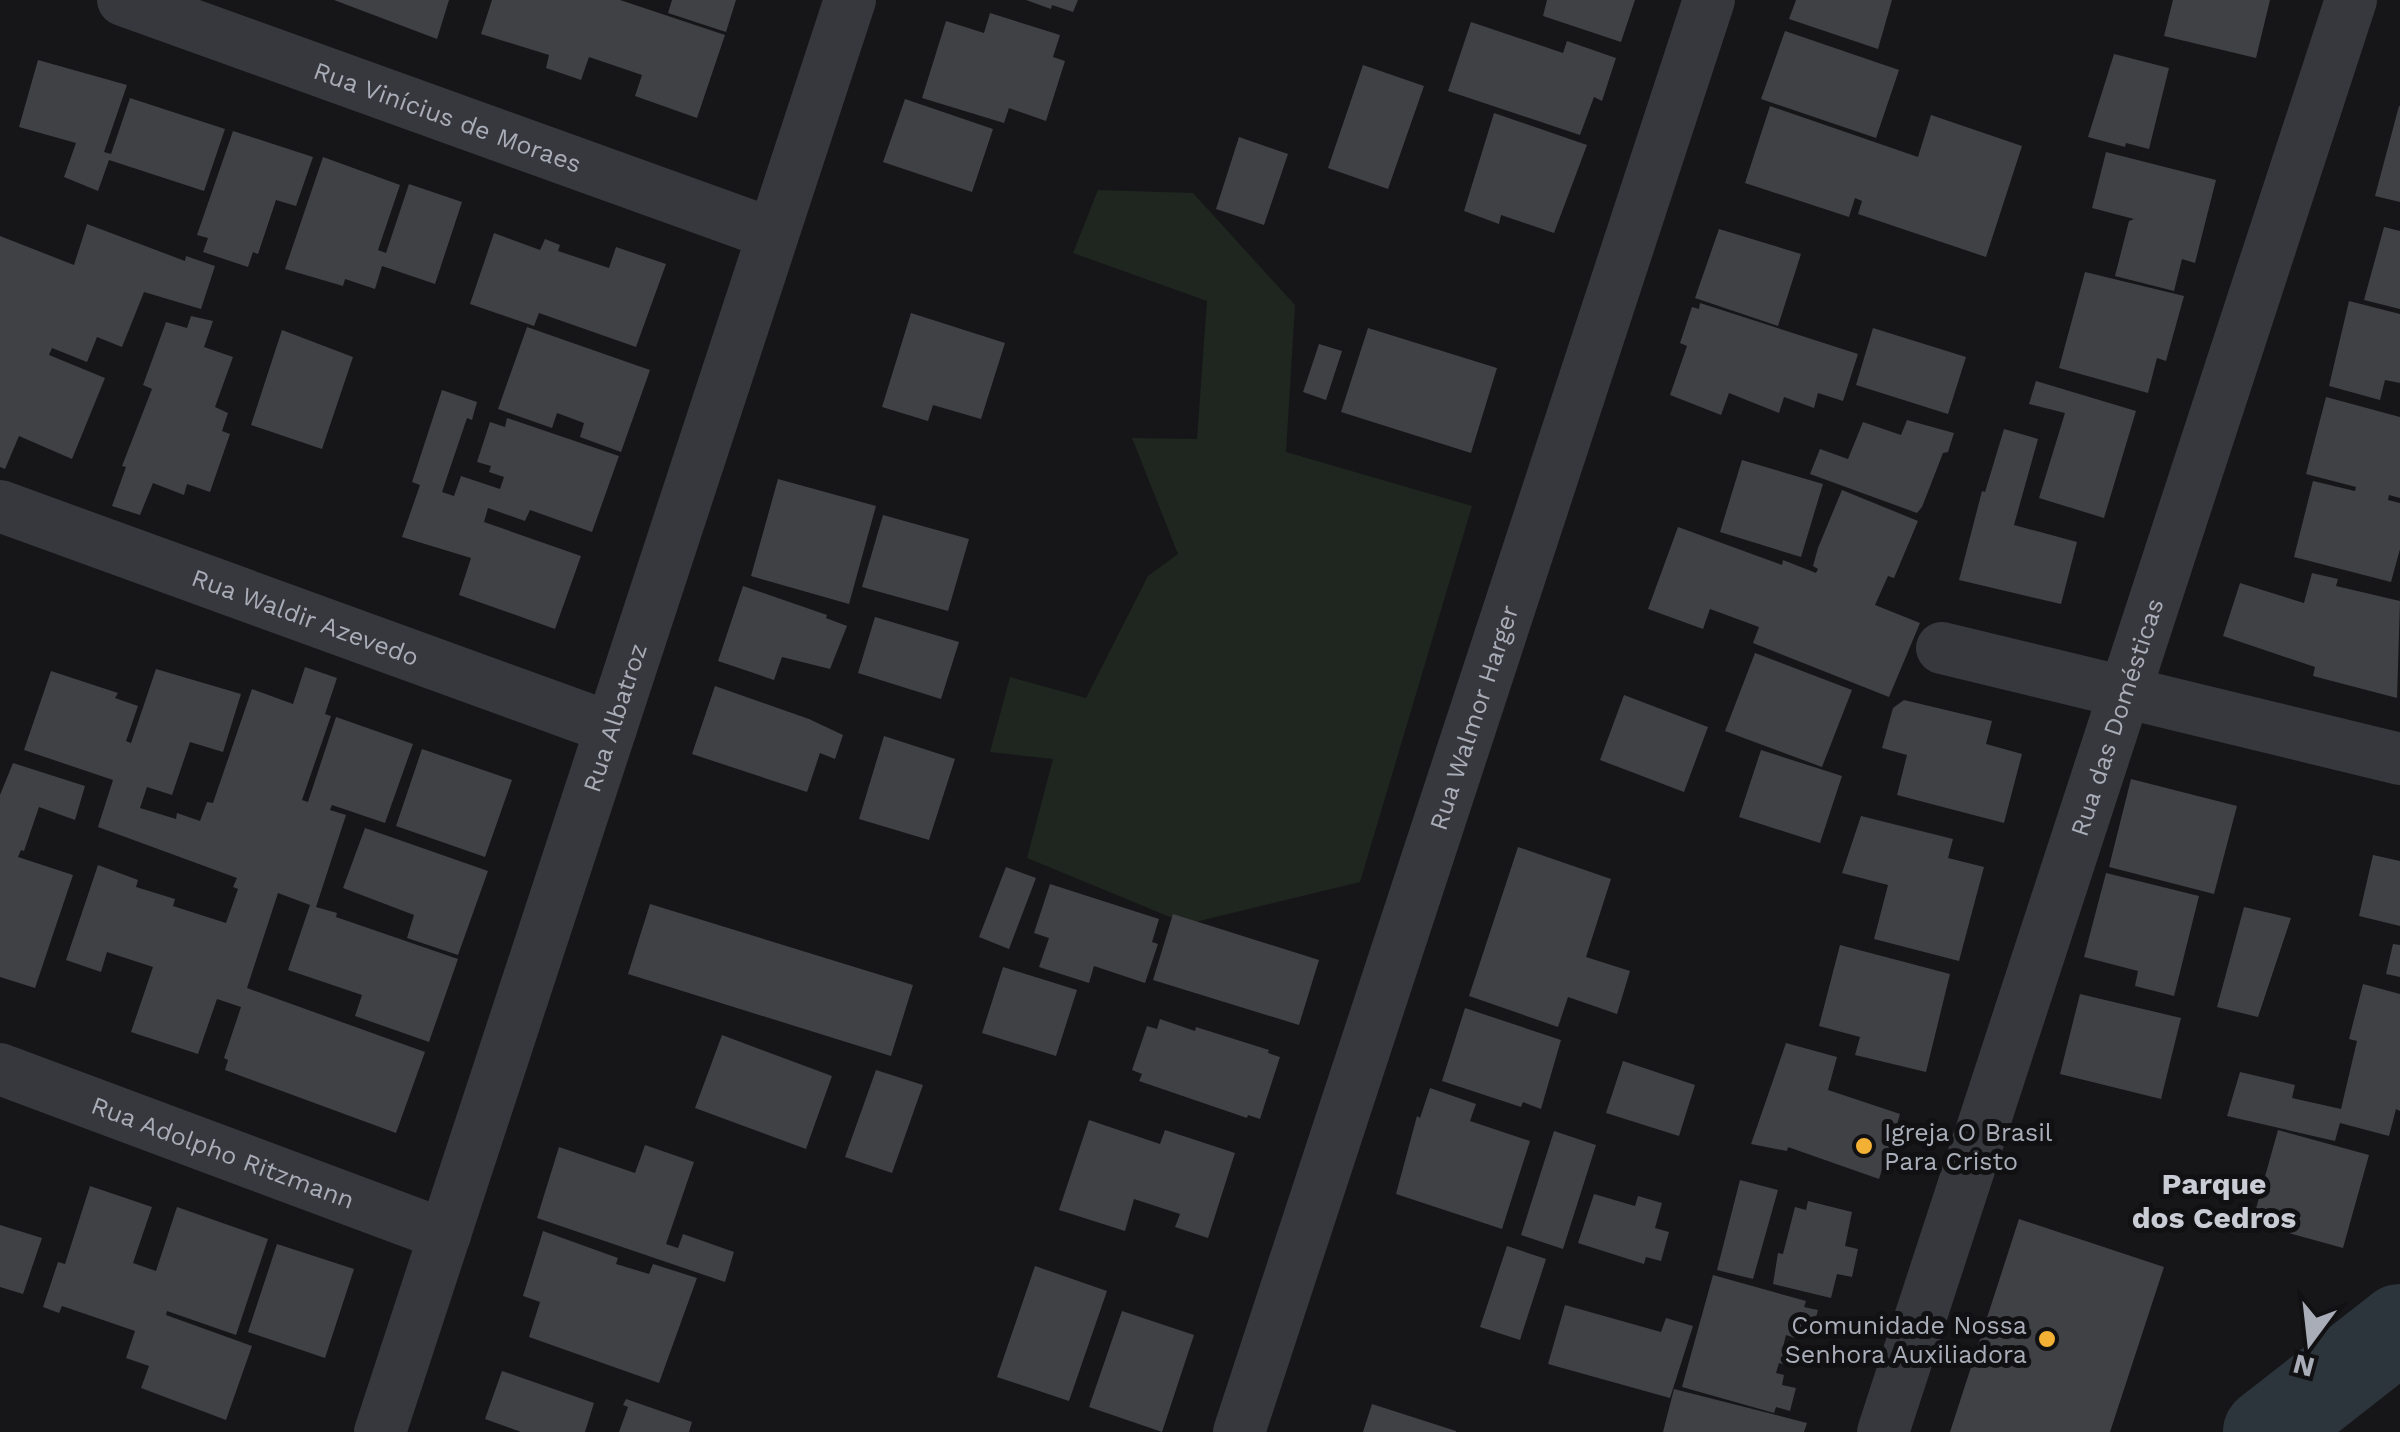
<svg xmlns="http://www.w3.org/2000/svg" width="2400" height="1432" font-family="'Work Sans',sans-serif">
  <style>
    .green { fill: #1e261f }
    .lines { fill: none; stroke-linecap: round; stroke-linejoin: round }
    .river { stroke: #2c353c; stroke-width: 88 }
    .building { fill: #404145 }
    .street { stroke: #37383d; stroke-width: 52 }
    .poi-dot { fill: #f2b134; stroke: #111113; stroke-width: 4 }
    .labels { text-anchor: middle; stroke-width: 10; stroke-linejoin: round; paint-order: stroke }
    .street-label { font-size: 25px; fill: #a8adb8; stroke: #111113 }
    .poi-label { font-size: 25px; fill: #a8adb8; stroke: #111113; text-anchor: start }
    .quarter-label { font-size: 30px; font-weight: bold; fill: #c9ccd4; stroke: #111113 }
  </style>
  <rect width="100%" height="100%" fill="#161618"/>
  <path class="green" d="M1098,190L1193,193L1295,305L1286,452L1472,506L1360,882L1187,924L1027,858L1053,759L990,752L1010,677L1086,698L1148,576L1178,554L1132,438L1197,439L1207,301L1073,253Z"/>
  <g class="lines">
    <path class="river" d="M2267,1432L2400,1328"/>
  </g>
  <path class="building" d="M334,0H449L437,39Z
    M492,0H620L725,35L697,118L635,96L642,75L589,57L581,80L546,68L549,55L481,34Z
    M672,0H736L726,32L668,13Z
    M1026,0H1078L1073,12L1052,5L1051,9Z
    M1547,0H1635L1621,42L1543,16Z
    M1796,0H1892L1878,49L1789,19Z
    M2173,0H2270L2256,58L2164,36Z
    M990,13L1060,35L1053,57L1065,61L1046,121L1009,108L1004,123L922,98L946,21L984,33Z
    M1471,22L1563,53L1567,41L1616,58L1602,101L1594,97L1580,135L1448,91Z
    M1785,31L1899,70L1876,138L1761,99Z
    M2114,54L2169,68L2149,149L2126,143L2125,147L2088,137Z
    M38,60L127,85L104,152L111,154L130,98L225,129L204,191L109,160L98,191L64,177L76,143L19,127Z
    M1363,65L1424,86L1388,189L1328,168Z
    M905,99L993,129L972,192L883,162Z
    M1770,106L1918,157L1931,115L2022,146L1986,257L1858,214L1862,201L1855,198L1849,217L1745,183Z
    M2399,106H2400V202L2375,196Z
    M1494,113L1587,145L1554,233L1501,215L1499,224L1464,211Z
    M233,131L313,157L296,206L276,200L258,254L253,252L248,267L203,252L208,238L197,235Z
    M1239,137L1288,154L1264,225L1216,209Z
    M2106,152L2216,180L2195,263L2182,259L2174,291L2115,276L2129,221L2134,219L2092,208Z
    M323,157L400,185L378,250L386,253L409,184L462,202L435,284L382,266L375,289L345,279L343,286L285,269Z
    M87,224L185,261L186,256L215,266L201,309L144,292L122,347L97,337L87,362L52,348L49,355L105,378L72,459L19,436L5,469L0,467V236L74,265Z
    M2384,227L2400,231V309L2364,300Z
    M1719,229L1801,254L1778,326L1695,298Z
    M494,233L540,250L545,239L560,245L558,251L609,268L616,247L666,264L636,347L539,313L534,326L470,304Z
    M2085,272L2184,296L2166,361L2157,358L2148,393L2059,368Z
    M2349,301L2400,314V383L2385,380L2380,400L2329,386Z
    M1700,303L1858,354L1843,401L1818,393L1814,408L1784,397L1779,413L1729,393L1721,415L1670,395L1687,346L1680,343L1692,307L1699,309Z
    M911,313L1005,343L981,419L933,405L928,421L882,407Z
    M191,316L213,321L204,347L233,357L215,407L228,413L222,431L230,434L210,492L187,484L184,495L153,483L140,515L112,506L126,467L122,466L152,389L143,385L166,322L187,328Z
    M527,327L650,370L621,452L580,437L584,423L557,413L552,428L498,409Z
    M1368,328L1497,368L1471,453L1341,412Z
    M1873,328L1966,357L1948,414L1856,385Z
    M282,330L353,357L322,449L251,425Z
    M1319,344L1342,351L1326,400L1303,392Z
    M2036,381L2136,411L2104,518L2039,498L2065,413L2029,404Z
    M442,390L477,402L472,420L467,418L442,492L454,496L461,476L500,489L504,477L489,472L491,466L477,462L490,422L505,427L507,418L619,456L592,532L530,510L525,521L488,508L484,522L581,556L555,629L459,595L471,558L402,537L420,485L412,482Z
    M2326,397L2400,417V498L2389,495L2388,500L2400,503V549L2391,582L2294,557L2313,481L2355,491L2356,487L2306,474Z
    M1907,420L1954,433L1948,452L1943,453L1922,507L1917,513L1810,474L1820,449L1848,459L1863,422L1901,435Z
    M2004,429L2038,439L2014,525L2077,542L2061,604L1959,580L1982,491L1985,492Z
    M1742,460L1823,484L1801,557L1720,532Z
    M778,479L876,506L849,604L751,576Z
    M1842,490L1918,521L1894,578L1888,576L1875,605L1920,623L1889,697L1753,643L1759,627L1710,609L1703,629L1648,609L1678,527L1782,565L1783,560L1816,573L1818,569L1813,566L1818,548Z
    M883,515L969,539L948,611L862,587Z
    M2312,573L2338,579L2336,586L2400,601L2397,698L2313,676L2315,667L2223,636L2240,583L2304,603Z
    M743,586L827,615L826,618L847,626L830,669L782,657L774,680L718,661Z
    M875,617L959,642L941,699L858,673Z
    M1755,653L1852,690L1822,767L1725,731Z
    M305,667L337,678L325,714L331,716L302,800L308,802L336,717L413,744L385,823L332,805L330,810L346,815L316,907L337,913L336,917L458,959L429,1042L355,1016L362,995L288,970L310,905L278,893L247,988L425,1052L396,1133L225,1070L228,1060L224,1058L241,1007L217,999L198,1054L131,1032L153,967L107,952L101,972L66,960L98,865L138,880L136,887L175,899L173,906L226,923L238,889L233,887L237,878L98,827L113,780L24,750L51,671L118,693L115,698L138,706L126,741L131,743L156,669L241,694L223,752L190,742L172,795L147,787L140,808L176,819L177,813L200,821L207,802L213,803L252,689L293,704Z
    M715,686L809,719L843,735L835,759L820,753L807,792L692,754Z
    M1624,695L1708,727L1684,792L1600,760Z
    M1904,700L1992,721L1986,744L2022,754L2004,823L1897,795L1907,755L1882,748L1893,708Z
    M884,736L955,759L929,840L859,819Z
    M422,749L512,780L485,857L396,826Z
    M1761,750L1842,776L1820,843L1739,817Z
    M13,763L85,786L75,820L39,807L24,851L21,850L18,857L73,875L35,988L0,977V795Z
    M2131,779L2237,806L2214,894L2109,867Z
    M1861,816L1953,839L1948,858L1984,867L1959,961L1874,939L1888,885L1842,873Z
    M365,828L488,871L458,955L407,938L414,915L343,888Z
    M1518,847L1611,879L1586,957L1630,971L1617,1014L1568,997L1558,1027L1469,996Z
    M2373,855L2400,861V926L2359,916Z
    M1006,867L1036,878L1009,949L979,937Z
    M2106,873L2199,896L2174,996L2135,986L2138,971L2084,957Z
    M1050,884L1159,919L1152,942L1158,944L1145,983L1094,966L1089,983L1039,967L1049,938L1034,933Z
    M650,904L913,985L891,1056L628,974Z
    M2244,907L2291,918L2258,1017L2217,1007Z
    M1173,914L1319,960L1299,1025L1153,980Z
    M2393,944L2400,945V977L2386,974Z
    M1840,945L1950,974L1926,1072L1855,1055L1860,1037L1819,1026Z
    M1003,967L1077,990L1056,1056L982,1033Z
    M2363,984L2400,994V1111L2396,1109L2389,1136L2340,1123L2335,1141L2227,1116L2240,1072L2295,1085L2292,1098L2341,1109L2357,1041L2349,1039Z
    M2080,994L2181,1018L2161,1099L2060,1074Z
    M1465,1008L1561,1040L1541,1109L1523,1102L1521,1107L1442,1081Z
    M1160,1019L1195,1031L1196,1027L1269,1050L1268,1053L1280,1057L1260,1119L1248,1115L1247,1118L1139,1081L1142,1074L1132,1070L1147,1026L1157,1029Z
    M722,1035L832,1076L806,1149L695,1108Z
    M1786,1043L1837,1057L1828,1090L1900,1114L1894,1135L1903,1138L1896,1161L1886,1157L1879,1179L1788,1147L1787,1151L1751,1144Z
    M1623,1061L1695,1085L1679,1136L1606,1113Z
    M876,1070L923,1085L892,1173L845,1157Z
    M1430,1088L1476,1104L1470,1121L1530,1141L1502,1229L1396,1194L1417,1116L1420,1118Z
    M1089,1120L1160,1144L1165,1130L1235,1153L1208,1238L1175,1227L1180,1214L1134,1199L1125,1231L1059,1210Z
    M2278,1130L2369,1155L2343,1248L2252,1223Z
    M1554,1131L1596,1145L1563,1249L1521,1235Z
    M645,1145L694,1162L666,1244L678,1248L683,1234L734,1252L725,1282L537,1218L559,1147L635,1173Z
    M1740,1180L1778,1190L1753,1279L1717,1270Z
    M90,1186L152,1207L133,1263L156,1271L177,1207L268,1239L236,1335L167,1311L166,1315L252,1346L226,1420L141,1388L149,1366L126,1358L135,1331L62,1306L59,1313L43,1307L58,1262L65,1264Z
    M1594,1194L1635,1206L1638,1196L1662,1203L1655,1228L1669,1232L1661,1261L1646,1257L1644,1264L1578,1243Z
    M1808,1201L1852,1212L1845,1246L1858,1249L1852,1277L1837,1274L1831,1298L1773,1284L1778,1253L1783,1254L1795,1207L1806,1210Z
    M2019,1219L2164,1267L2110,1432H1950Z
    M0,1225L42,1238L23,1294L0,1287Z
    M543,1231L618,1258L616,1264L649,1274L653,1264L697,1278L659,1383L529,1337L540,1302L523,1296Z
    M277,1244L354,1269L325,1358L248,1332Z
    M1507,1246L1546,1259L1520,1340L1480,1327Z
    M1035,1266L1107,1291L1069,1401L997,1377Z
    M1713,1275L1806,1301L1804,1307L1818,1310L1811,1335L1797,1332L1795,1338L1786,1335L1783,1347L1790,1349L1786,1365L1779,1363L1776,1373L1784,1375L1782,1385L1796,1388L1790,1411L1776,1407L1774,1413L1682,1387Z
    M1565,1305L1661,1332L1666,1318L1693,1326L1670,1398L1548,1364Z
    M1122,1311L1194,1335L1162,1432L1089,1407Z
    M502,1371L594,1403L585,1432H521L485,1419Z
    M1674,1389L1807,1423L1804,1432H1663Z
    M626,1399L692,1422L689,1432H619L628,1407L623,1405Z
    M1372,1404L1456,1431V1432H1363Z"/>
  <g class="lines">
    <g class="street">
      <path id="s1" d="M123,0L773,234"/>
      <path id="s2" d="M0,506L611,728"/>
      <path d="M1942,648L2400,759"/>
      <path id="s3" d="M0,1069L445,1235"/>
      <path id="s4" d="M380,1432L850,0"/>
      <path id="s5" d="M1239,1432L1709,0"/>
      <path id="s6" d="M1883,1432L2351,0"/>
    </g>
  </g>
  <g class="poi-dot">
    <circle cx="1864" cy="1146" r="10"/>
    <circle cx="2047" cy="1339" r="10"/>
  </g>
  <g class="labels">
    <g class="street-label">
      <text dy="9" stroke="none"><textPath href="#s1" startOffset="345">Rua Vinícius de Moraes</textPath></text>
      <text dy="9" stroke="none"><textPath href="#s2" startOffset="325">Rua Waldir Azevedo</textPath></text>
      <text dy="9" stroke="none"><textPath href="#s4" startOffset="752">Rua Albatroz</textPath></text>
      <text dy="9" stroke="none"><textPath href="#s5" startOffset="752">Rua Walmor Harger</textPath></text>
      <text dy="9" stroke="none"><textPath href="#s6" startOffset="752">Rua das Domésticas</textPath></text>
      <text dy="9" stroke="none"><textPath href="#s3" startOffset="238">Rua Adolpho Ritzmann</textPath></text>
    </g>
    <g class="poi-label">
      <text x="1884" y="1141">Igreja O Brasil<tspan x="1884" dy="29">Para Cristo</tspan></text>
      <text x="2027" y="1334" text-anchor="end">Comunidade Nossa<tspan x="2027" dy="29">Senhora Auxiliadora</tspan></text>
    </g>
    <g class="quarter-label">
      <text x="2214" y="1194">Parque<tspan x="2214" dy="34">dos Cedros</tspan></text>
    </g>
  </g>
  <g transform="translate(2310 1342) rotate(195)" stroke="#111113" stroke-width="8" paint-order="stroke">
  <path d="M0-8L18 38L0 25L-18 38Z" fill="#a8adb8"/>
  <text y="-15" font-size="28" font-weight="bold" text-anchor="middle" fill="#a8adb8">N</text>
  </g>
</svg>
